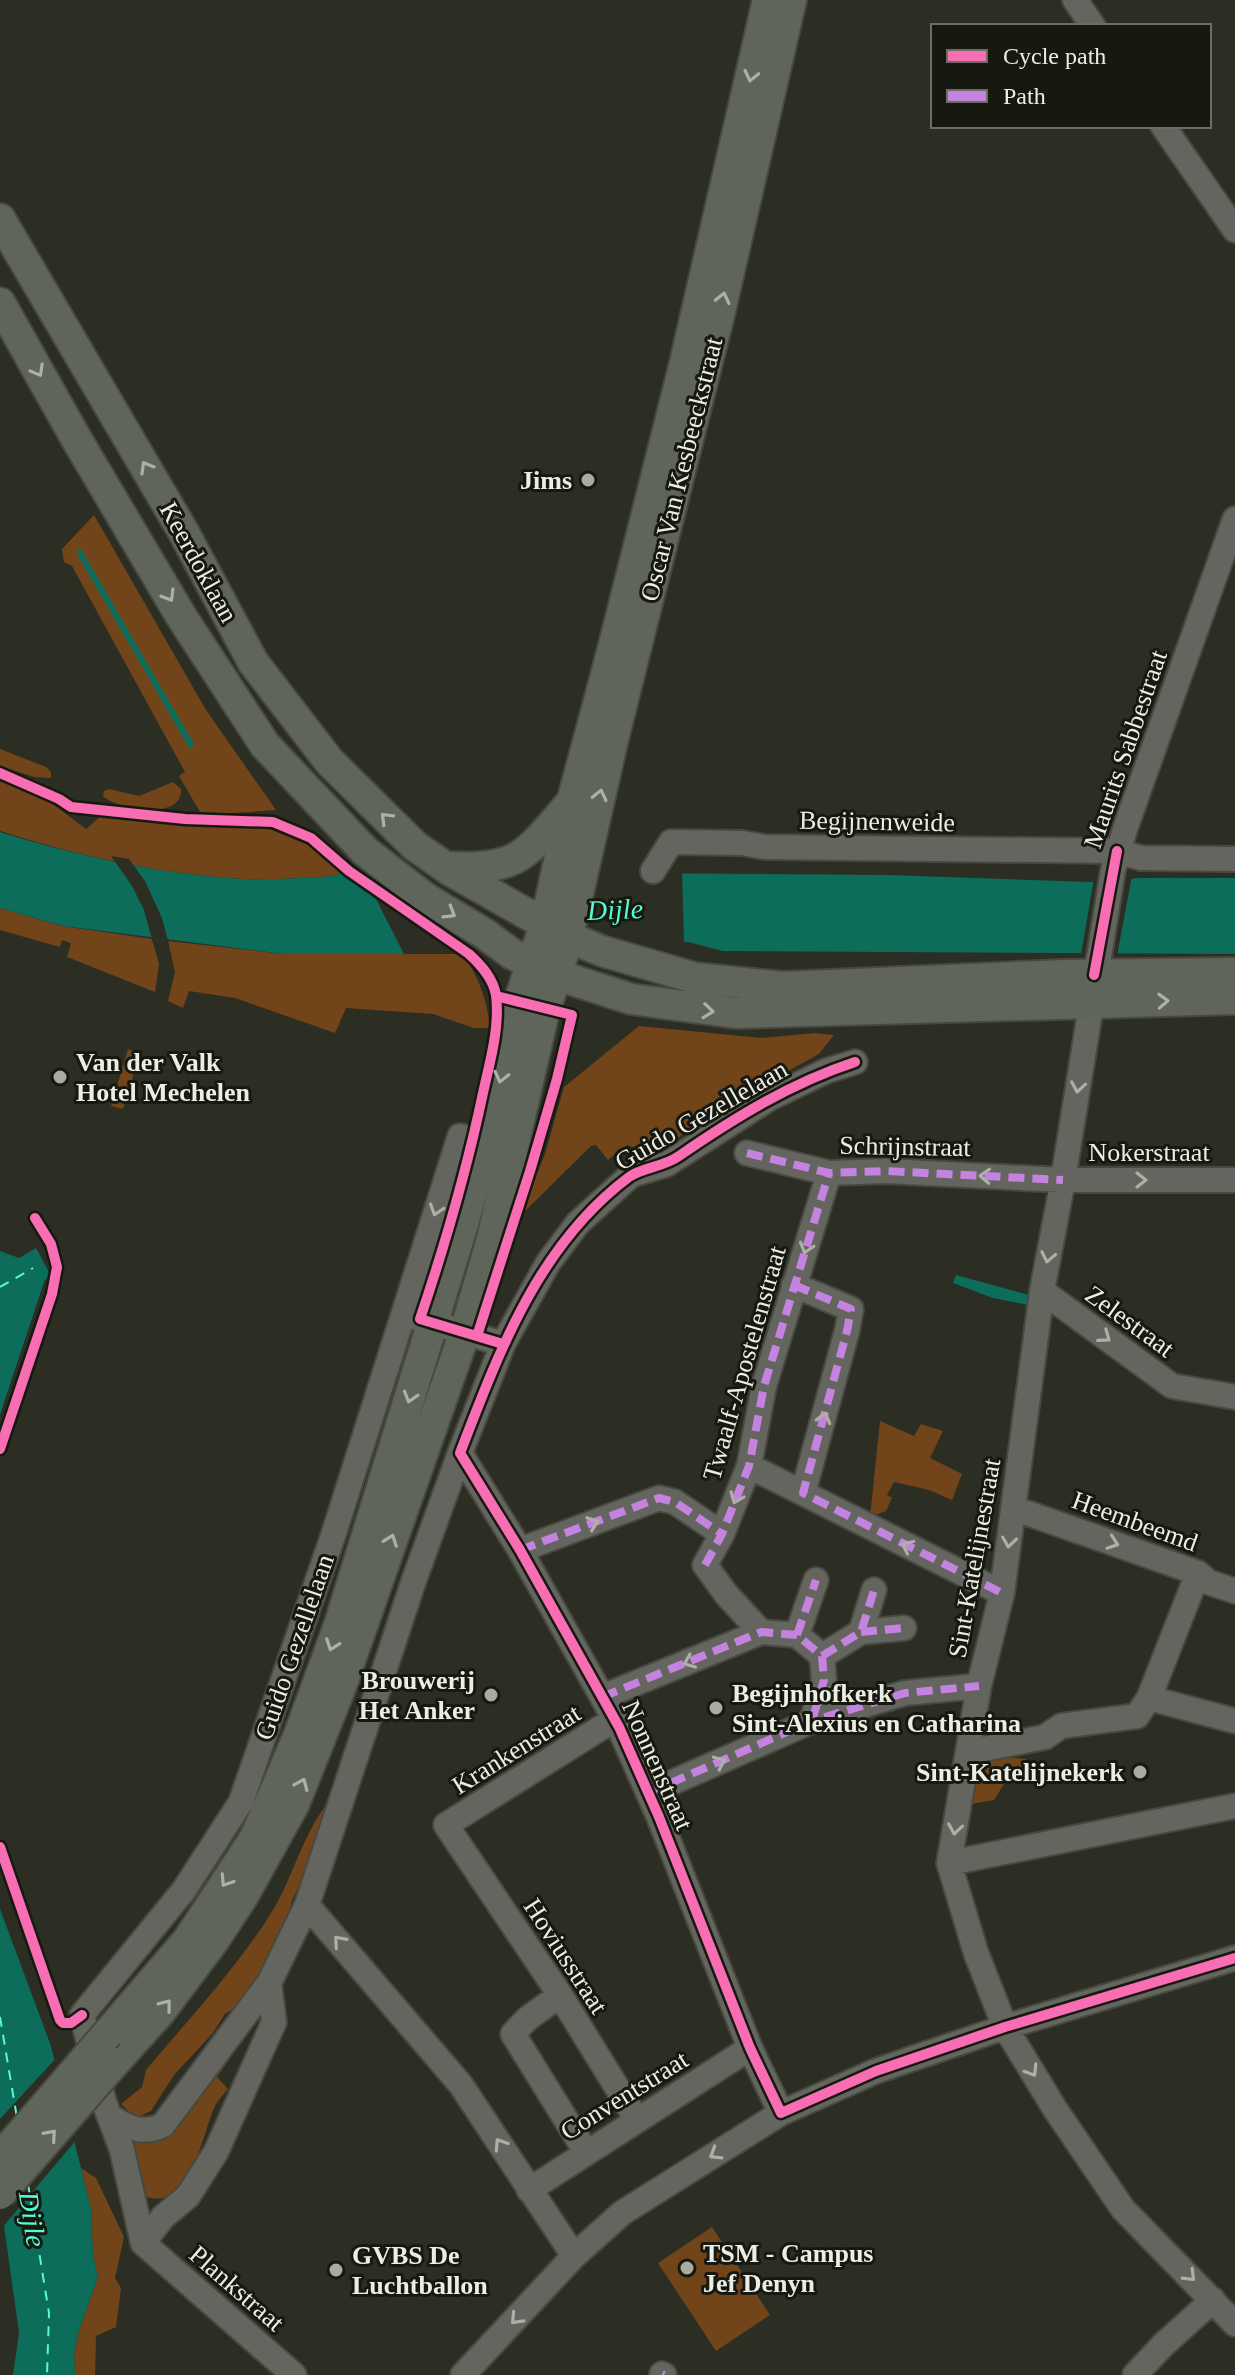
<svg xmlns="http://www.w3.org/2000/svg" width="1235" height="2375" font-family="Georgia,serif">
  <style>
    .green { fill: #72441a }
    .water { fill: #0b6d5a }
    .pier { fill: #2c2e24 }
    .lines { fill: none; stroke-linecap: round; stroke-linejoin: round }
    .stream { stroke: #0b6d5a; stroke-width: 6 }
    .ferry { stroke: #56fad4; stroke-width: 2; stroke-dasharray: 10 8; stroke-linecap: butt }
    .minor-casing { stroke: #474941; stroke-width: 28 }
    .major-casing { stroke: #474941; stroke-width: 34 }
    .minor { stroke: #63655e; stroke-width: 24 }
    .major { stroke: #60655b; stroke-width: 30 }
    .major-bridge-casing { stroke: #474941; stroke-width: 34; stroke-linecap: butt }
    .major-bridge { stroke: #60655b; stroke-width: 30 }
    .quiet { stroke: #c483df; stroke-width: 8; stroke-dasharray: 16 8; stroke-linecap: butt }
    .cycleway-casing { stroke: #171911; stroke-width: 15 }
    .cycleway { stroke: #f96db3; stroke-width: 10 }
    .oneway { stroke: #adb0a6 }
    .oneway2 { stroke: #aeb0a7 }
    .poi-dot { fill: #a9aba0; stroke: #171911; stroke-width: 3 }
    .labels { text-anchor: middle; stroke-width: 6; stroke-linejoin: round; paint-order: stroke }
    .street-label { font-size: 26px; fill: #eceee3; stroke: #171911 }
    .poi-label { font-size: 26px; font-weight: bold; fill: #eceee3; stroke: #171911; text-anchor: start }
    .water-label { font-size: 28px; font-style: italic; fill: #56fad4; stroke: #171911 }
  </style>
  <rect width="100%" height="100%" fill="#2c2e24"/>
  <path class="green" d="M94,515L206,710L276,810L208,815L200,812L179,776L185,772L72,566L64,562L62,549Z
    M0,749L46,767L51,772V778L34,777L0,766Z
    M0,780L42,796L86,829L101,816L189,825L262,826L308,844L317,843L343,871L335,876C304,878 273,880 242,879C160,874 78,856 0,831Z
    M173,782L181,789C183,823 112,807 103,796L104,791L109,789L139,796Z
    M0,908L62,926L152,939L159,964L155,992L67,957L71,943L62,940L60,947L0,930Z
    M168,941L284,954H463C480,981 486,996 490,1028H474L433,1014L346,1008L335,1033L235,998L189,991L183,1008L168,1001L175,972Z
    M639,1026L762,1038L815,1033L834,1035L819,1054L703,1118L657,1155L627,1145L608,1160L596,1145L591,1146L520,1216L545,1154L564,1087Z
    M128,1049L140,1053L123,1109L111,1106Z
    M880,1421L914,1436L921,1424L943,1431L930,1458L962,1474L952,1500L929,1490L894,1482L887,1495L892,1498L886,1511L870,1517Z
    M1003,1757L1026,1759L1020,1782L1009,1776L994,1800L971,1804L978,1763Z
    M330,1800L311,1863L292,1900L287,1926L241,2004L225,2014L212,2034L174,2075L151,2111L136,2118L121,2104L142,2087L146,2070C188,2020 234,1971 270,1915C293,1879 302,1834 330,1800Z
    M233,2044L238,2047L217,2077L228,2089C224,2094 219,2099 216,2104C202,2131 193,2211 147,2197L137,2180L131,2138L147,2140Z
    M81,2168L96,2178L124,2237L115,2278L121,2288L116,2327L96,2336L95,2375H75L74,2355L78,2333L98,2277L93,2255L91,2209Z
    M712,2227L770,2315L716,2351L658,2263Z"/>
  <path class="water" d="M0,832C78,856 160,874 242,879C273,880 304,878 335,876L343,871L888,875L1091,882L1139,878H1235V954L723,951L688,942L469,954H284L63,926L0,908Z
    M36,1248L50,1274L44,1282L0,1415V1251L19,1258Z
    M956,1275L1029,1295L1028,1305L993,1298L953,1283Z
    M0,1909L51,2046L91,2209L93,2255L98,2277L78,2333L74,2355L75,2375H13L19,2333L0,2197Z"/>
  <path class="pier" d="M111,856L129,859L145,881L162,918L169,945L153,943L144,910L132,886Z
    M343,871H682L684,943L723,954L688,946L540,954H404L376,899Z
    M1132,875L1117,956L1081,954L1094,878Z
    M58,2056L78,2138L1,2229L0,2119Z"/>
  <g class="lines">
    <path class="stream" d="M80,553L191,745"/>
    <path class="ferry" d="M0,1287L33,1268
      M0,2017L17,2118
      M28,2184L49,2313L47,2375"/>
    <defs>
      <path id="minor" d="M1075,0L1093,26
        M1163,126L1235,230
        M1235,519L1125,829L1113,870L1063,1180L1042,1291L1002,1593L979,1686L949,1863L976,1953L1005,2027L1055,2109L1123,2209L1235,2324
        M653,871L671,842L742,843L764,847L1117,851L1141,858L1235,859
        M747,1153L829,1173L886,1171L1063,1180H1235
        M794,1285L851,1309L847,1331L803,1493
        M1042,1291L1172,1386L1235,1397
        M417,1318L503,1344
        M460,1453L520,1550L619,1727L659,1817L750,2048L781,2113
        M749,1466L1002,1593
        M1013,1508L1198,1573L1208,1582L1235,1591
        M520,1550L659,1498L675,1502L722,1534
        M761,1632L726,1594L705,1565L722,1534L749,1466L764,1386L829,1173
        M861,1632L904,1628
        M797,1635L816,1580
        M822,1656L861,1632L874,1590
        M602,1697L761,1632L797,1635L822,1656L824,1680L812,1721
        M1149,1698L1235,1721
        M615,1719L446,1825L560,1995L637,2120
        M968,1752L1045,1737L1061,1726L1137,1716L1149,1698L1198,1573
        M648,1793L812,1721L905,1693L979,1686
        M949,1863L1235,1806
        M307,1905L461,2085L574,2256
        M560,1995L527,2019L513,2034L586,2152
        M111,2117C128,2128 144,2135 163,2125L269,1983L307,1905L413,1583L460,1453L503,1344L548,1263L578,1223L631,1175L667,1164L770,1098L826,1071L855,1062
        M529,2190L750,2048
        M143,2243L122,2150L104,2102L82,2015L184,1890L241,1802L334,1533L460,1136L499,1148
        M143,2243L163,2217L188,2196L216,2152L274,2022L269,1983
        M143,2243L294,2375
        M662,2374L664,2375
        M463,2375L574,2256L622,2213L781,2113L876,2071L1005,2027L1235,1958
        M1135,2375L1163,2345L1213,2300"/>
      <path id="major" d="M0,219L184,533L253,662L329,761L415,846L451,871L568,937L602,951L695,978L783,987L1064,975L1235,973
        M0,303L77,440L181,616L265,745L365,851L424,897L485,934L512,954L557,975L631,999L736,1013L1235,999
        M447,867C520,871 526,854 570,804
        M108,2033L188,1940L255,1838L299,1735L340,1623L463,1224L485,1144L516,1010L545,925L572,802L613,649L685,363L768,0
        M114,2063L160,2012L214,1940L243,1896L294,1804L341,1686L465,1332L492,1239L543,1016L563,954L577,898L613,739L720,311L791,0"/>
    </defs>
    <use href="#minor" class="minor-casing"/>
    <use href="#major" class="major-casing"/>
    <use href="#minor" class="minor"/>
    <use href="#major" class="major"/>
    <defs>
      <path id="major-bridge" d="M0,2158L108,2033
        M0,2194L114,2063"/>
    </defs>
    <use href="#major-bridge" class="major-bridge-casing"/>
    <use href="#major-bridge" class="major-bridge"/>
    <path class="quiet" d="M747,1153L829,1173L886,1171L1063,1180
      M794,1285L851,1309L847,1331L803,1493L1002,1593
      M520,1550L659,1498L675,1502L722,1534
      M705,1565L722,1534L749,1466L764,1386L829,1173
      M861,1632L904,1628
      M797,1635L816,1580
      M822,1656L861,1632L874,1590
      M602,1697L761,1632L797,1635L822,1656L824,1680L812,1721
      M648,1793L812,1721L905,1693L979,1686
      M662,2374L664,2375"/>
    <defs>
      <path id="cycleway" d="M0,773L59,799L71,807L185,819L273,822L311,838L349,871L469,954C481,965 493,978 496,995C500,1028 490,1061 483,1093C467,1169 445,1245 420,1319L503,1344
        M1094,975L1117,851
        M855,1062C791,1083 734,1118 679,1156C664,1167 643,1167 629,1177C538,1245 499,1352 460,1453L520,1550L619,1727L659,1817L750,2048L781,2113L876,2071L1005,2027L1235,1958
        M477,1336L530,1171L557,1079L572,1015L496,996
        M0,1449L52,1294L57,1267L51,1244L35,1218
        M0,1847L60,2020L63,2023H71L82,2015"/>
    </defs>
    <use href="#cycleway" class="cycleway-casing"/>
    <use href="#cycleway" class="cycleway"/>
  </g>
  <defs><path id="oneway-chevron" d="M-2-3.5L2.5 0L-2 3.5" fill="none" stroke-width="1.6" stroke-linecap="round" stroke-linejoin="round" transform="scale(2)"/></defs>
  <g class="oneway">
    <use href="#oneway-chevron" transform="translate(751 76) rotate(103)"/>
    <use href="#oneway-chevron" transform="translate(723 298) rotate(-77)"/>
    <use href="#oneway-chevron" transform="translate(38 371) rotate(61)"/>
    <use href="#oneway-chevron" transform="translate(146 467) rotate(-120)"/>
    <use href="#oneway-chevron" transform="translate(169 596) rotate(59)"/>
    <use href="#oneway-chevron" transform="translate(600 795) rotate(-77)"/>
    <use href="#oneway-chevron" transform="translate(386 818) rotate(-135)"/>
    <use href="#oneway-chevron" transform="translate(450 913) rotate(31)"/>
    <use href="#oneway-chevron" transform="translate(1163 1001) rotate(-2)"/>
    <use href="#oneway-chevron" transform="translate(708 1011) rotate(6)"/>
    <use href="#oneway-chevron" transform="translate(501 1077) rotate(103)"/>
    <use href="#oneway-chevron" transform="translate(410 1397) rotate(107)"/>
    <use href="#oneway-chevron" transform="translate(391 1540) rotate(-70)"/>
    <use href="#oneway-chevron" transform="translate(332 1645) rotate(110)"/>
    <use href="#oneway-chevron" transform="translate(302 1784) rotate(-67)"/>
    <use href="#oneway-chevron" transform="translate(226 1881) rotate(123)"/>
    <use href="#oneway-chevron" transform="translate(166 2005) rotate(-52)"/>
    <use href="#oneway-chevron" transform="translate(51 2135) rotate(-49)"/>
  </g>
  <g class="oneway2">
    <use href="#oneway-chevron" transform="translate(1078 1087) rotate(99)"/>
    <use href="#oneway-chevron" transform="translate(985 1176) rotate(-177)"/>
    <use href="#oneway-chevron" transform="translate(1141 1180)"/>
    <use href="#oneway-chevron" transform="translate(436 1210) rotate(108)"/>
    <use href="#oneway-chevron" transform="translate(806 1248) rotate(107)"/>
    <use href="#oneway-chevron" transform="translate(1048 1257) rotate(101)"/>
    <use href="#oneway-chevron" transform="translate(1105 1337) rotate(36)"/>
    <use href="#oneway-chevron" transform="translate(824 1418) rotate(-75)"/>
    <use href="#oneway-chevron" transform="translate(736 1498) rotate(112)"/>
    <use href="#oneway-chevron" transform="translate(593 1523) rotate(-20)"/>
    <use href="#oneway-chevron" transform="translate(1009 1542) rotate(98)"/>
    <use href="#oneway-chevron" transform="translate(1113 1543) rotate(19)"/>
    <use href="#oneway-chevron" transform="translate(907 1546) rotate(-154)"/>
    <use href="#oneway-chevron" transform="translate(689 1662) rotate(158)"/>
    <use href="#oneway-chevron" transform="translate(720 1762) rotate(-24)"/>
    <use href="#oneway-chevron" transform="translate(955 1829) rotate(99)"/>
    <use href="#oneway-chevron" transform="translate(339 1941) rotate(-131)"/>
    <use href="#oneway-chevron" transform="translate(1032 2071) rotate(58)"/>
    <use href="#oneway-chevron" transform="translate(500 2144) rotate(-123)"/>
    <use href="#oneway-chevron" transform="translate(715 2154) rotate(148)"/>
    <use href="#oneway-chevron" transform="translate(1190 2276) rotate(45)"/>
    <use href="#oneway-chevron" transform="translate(516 2319) rotate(133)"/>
  </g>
  <g class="poi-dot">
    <circle cx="588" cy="480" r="8"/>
    <circle cx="60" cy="1077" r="8"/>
    <circle cx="491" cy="1695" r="8"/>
    <circle cx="716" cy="1708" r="8"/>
    <circle cx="1140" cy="1772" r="8"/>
    <circle cx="687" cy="2268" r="8"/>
    <circle cx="336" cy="2270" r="8"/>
  </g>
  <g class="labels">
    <g class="street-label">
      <text transform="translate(681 469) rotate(-76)" y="9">Oscar Van Kesbeeckstraat</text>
      <text transform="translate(199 562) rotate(61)" y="9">Keerdoklaan</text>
      <text transform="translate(1125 749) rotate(-71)" y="9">Maurits Sabbestraat</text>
      <text transform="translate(877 821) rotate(1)" y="9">Begijnenweide</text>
      <text transform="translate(701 1115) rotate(-30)" y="9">Guido Gezellelaan</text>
      <text transform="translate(905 1146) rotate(1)" y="9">Schrijnstraat</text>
      <text x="1149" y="1161">Nokerstraat</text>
      <text transform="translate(1130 1321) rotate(36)" y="9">Zelestraat</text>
      <text transform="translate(744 1363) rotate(-74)" y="9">Twaalf-Apostelenstraat</text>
      <text transform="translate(1135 1521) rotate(20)" y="9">Heembeemd</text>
      <text transform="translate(974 1558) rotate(-80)" y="9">Sint-Katelijnestraat</text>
      <text transform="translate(294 1647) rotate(-71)" y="9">Guido Gezellelaan</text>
      <text transform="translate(516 1749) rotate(-32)" y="9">Krankenstraat</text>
      <text transform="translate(658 1765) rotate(66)" y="9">Nonnenstraat</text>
      <text transform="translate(566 1956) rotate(57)" y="9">Hoviusstraat</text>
      <text transform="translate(624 2095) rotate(-32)" y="9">Conventstraat</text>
      <text transform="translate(237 2288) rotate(41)" y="9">Plankstraat</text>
    </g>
    <g class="poi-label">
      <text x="572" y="489" text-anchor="end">Jims</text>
      <text x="76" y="1071">Van der Valk<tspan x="76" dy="30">Hotel Mechelen</tspan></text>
      <text x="475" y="1689" text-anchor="end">Brouwerij<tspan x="475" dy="30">Het Anker</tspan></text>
      <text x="732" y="1702">Begijnhofkerk<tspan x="732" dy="30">Sint-Alexius en Catharina</tspan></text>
      <text x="1124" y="1781" text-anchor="end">Sint-Katelijnekerk</text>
      <text x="703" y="2262">TSM - Campus<tspan x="703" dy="30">Jef Denyn</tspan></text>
      <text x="352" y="2264">GVBS De<tspan x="352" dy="30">Luchtballon</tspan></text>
    </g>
    <g class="water-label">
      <text transform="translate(615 909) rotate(-2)" y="10">Dijle</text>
      <text transform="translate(33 2219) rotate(81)" y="10">Dijle</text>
    </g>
  </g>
  <rect x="931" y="24" width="280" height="104" fill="#171911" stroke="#6c6e65" stroke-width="2"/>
  <rect x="947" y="50" width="40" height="12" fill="#f96db3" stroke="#6c6e65" stroke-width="2"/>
  <text x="1003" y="64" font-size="24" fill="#eceee3">Cycle path</text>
  <rect x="947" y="90" width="40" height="12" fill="#c483df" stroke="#6c6e65" stroke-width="2"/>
  <text x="1003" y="104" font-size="24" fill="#eceee3">Path</text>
</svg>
